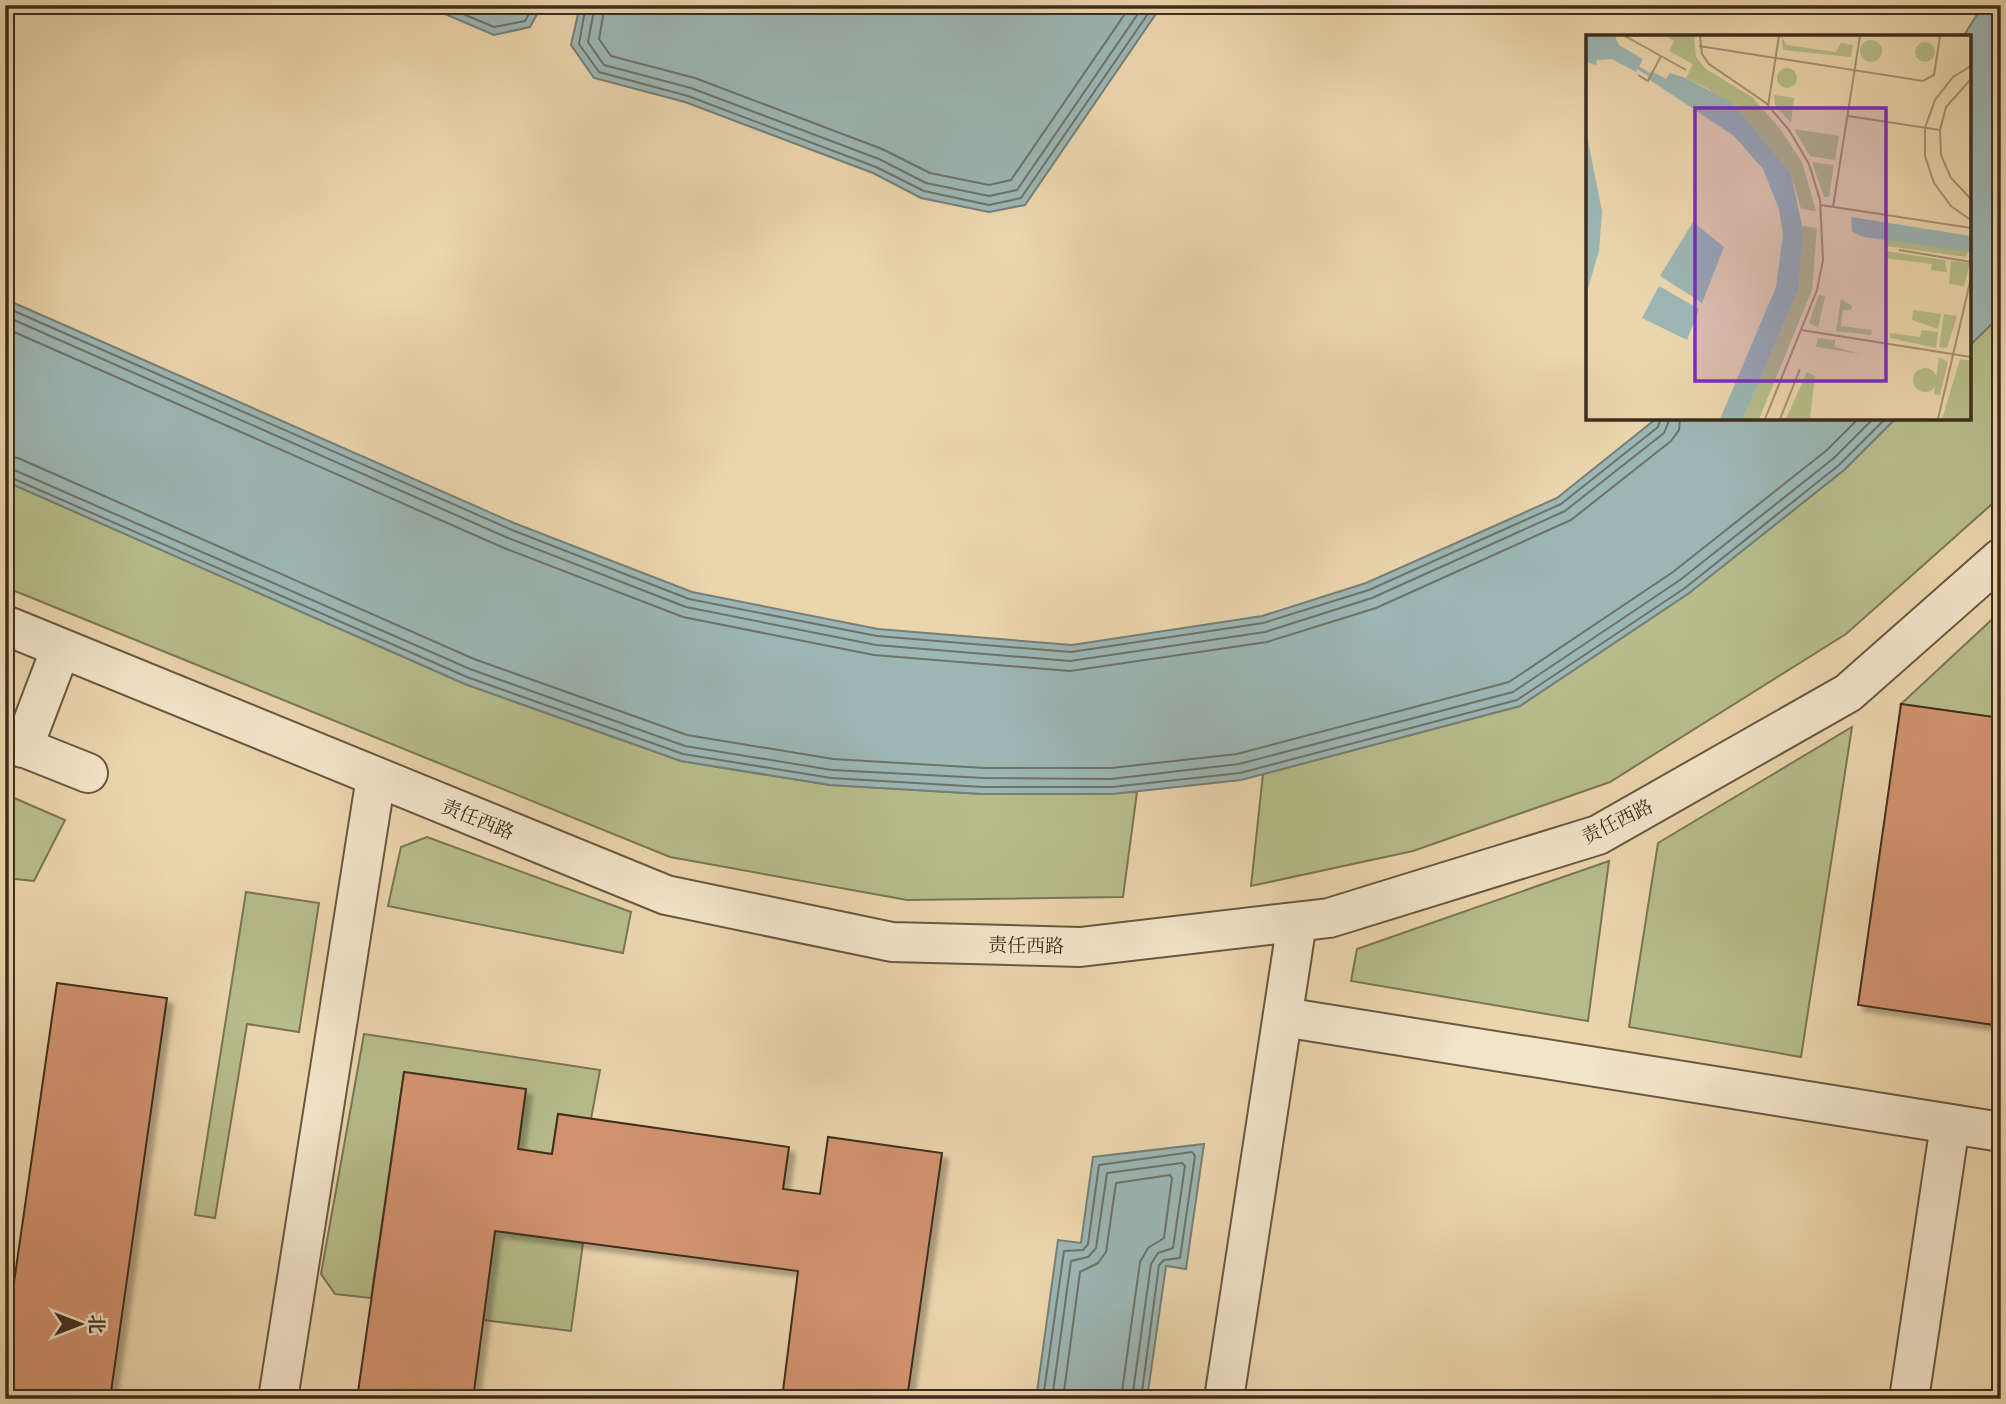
<svg xmlns="http://www.w3.org/2000/svg" width="2006" height="1404" font-family="'IM FELL French Canon','Noto Serif SC',serif">
  <style>
    .green { fill: #b6bd8a; stroke: #7a7554; stroke-width: 2 }
    .water { fill: #9cb6b4; stroke: #767f78; stroke-width: 2 }
    .lines { fill: none; stroke-linecap: round; stroke-linejoin: round }
    .shore { stroke: #6d7269; stroke-width: 2 }
    .building { fill: #d39371; stroke: #3e2d1e; stroke-width: 2; filter: url(#shadow) }
    .minor-casing { stroke: #695742; stroke-width: 42 }
    .minor { stroke: #f2e4c9; stroke-width: 38 }
    .labels { text-anchor: middle; stroke-width: 7; stroke-linejoin: round; paint-order: stroke }
    .street-label { font-size: 19px; fill: #3e2d1e; stroke: #f2e4c9 }
    .inset-river { fill: none; stroke: #9cb6b4; stroke-width: 3.5 }
    .inset-road { fill: none; stroke: #a69273; stroke-width: 2 }
    .view { fill: #7b2cbf; fill-opacity: 0.15; stroke: #7b2cbf; stroke-width: 3.5 }
    .inset-edge { fill: none; stroke: #3e2d1e; stroke-width: 3.5 }
  </style>
  <defs>
    <filter id="shadow"><feDropShadow dx="6" dy="6" stdDeviation="2" flood-color="#0004"/></filter>
  </defs>
  <rect width="100%" height="100%" fill="#ebd5ac"/>
  <filter id="stains"><feTurbulence type="fractalNoise" baseFrequency=".00286" numOctaves="4"/><feColorMatrix values="0 0 0 0 .2 0 0 0 0 .09 0 0 0 0 .02 0 0 0 .5 -.17"/></filter>
  <radialGradient id="worn" r=".72"><stop offset=".6" stop-color="#630" stop-opacity="0"/><stop offset="1" stop-color="#630" stop-opacity=".3"/></radialGradient>
  <path class="green" d="M2001,315V496L1846,634L1610,782L1413,851L1251,886L1263,774L1520,706L1689,593L1844,470L1896,418H1969V346Z
    M5,481L465,684L681,761L830,785L983,794L1137,792L1123,897L907,900L670,857L5,587Z
    M2001,611V718L1901,704Z
    M1852,727L1801,1057L1629,1027L1658,843Z
    M5,794L65,820L34,881L5,878Z
    M427,837L631,912L623,953L388,906L401,847Z
    M1609,861L1588,1021L1351,981L1357,949Z
    M246,892L319,903L299,1032L247,1024L215,1218L195,1215Z
    M364,1034L600,1070L591,1119L558,1114L552,1154L518,1149L526,1089L404,1072L371,1298L335,1294L321,1274Z
    M495,1231L583,1243L571,1331L483,1320Z"/>
  <path class="water" d="M424,5H542L530,27L494,35Z
    M580,5H1162L1025,205L989,212L921,198L873,173L685,102L594,78L571,45Z
    M1983,5H2001V315L1969,346V37H1963Z
    M5,299L514,523L692,592L878,629L1072,645L1262,616L1366,583L1557,498L1657,418H1896L1844,470L1689,593L1520,706L1241,780L1112,794H983L830,785L681,761L465,684L5,481Z
    M1204,1144L1186,1269L1166,1266L1147,1399H1036L1058,1240L1081,1243L1093,1157Z"/>
  <g class="lines">
    <path class="shore" d="M442,5L494,27L525,21L534,5
      M586,5L579,44L599,72L688,96L876,167L924,191L989,205L1021,198L1154,5
      M595,5L588,42L604,65L691,88L879,159L926,183L989,196L1017,190L1144,5
      M605,5L599,39L611,56L695,78L882,149L930,173L989,185L1011,180L1131,5
      M5,307L512,530L689,599L877,636L1071,652L1263,623L1369,590L1561,504L1658,427L1661,418
      M5,316L508,538L686,607L876,645L1070,661L1265,632L1372,598L1565,511L1664,433L1670,418
      M5,328L504,548L683,617L874,655L1070,671L1267,642L1376,608L1571,520L1671,441L1679,430L1680,418
      M5,456L18,458L474,659L687,735L833,759L984,768H1111L1237,754L1509,682L1673,572L1827,450L1859,418
      M5,466L470,669L685,746L832,770L984,778L1111,779L1239,764L1513,692L1680,580L1834,458L1874,418
      M5,475L467,677L683,754L831,778L983,787H1112L1240,773L1517,700L1685,588L1839,465L1886,418
      M1043,1399L1064,1251L1083,1250L1088,1244L1099,1165L1192,1152L1195,1156L1180,1258L1164,1260L1159,1265L1141,1399
      M1052,1399L1071,1261L1088,1257L1096,1248L1107,1173L1182,1163L1185,1166L1173,1248L1158,1253L1151,1264L1132,1399
      M1063,1399L1080,1272L1098,1263L1106,1252L1116,1183L1170,1175L1172,1178L1164,1238L1148,1248L1140,1262L1121,1399"/>
  </g>
  <path class="building" d="M1901,704L2001,718V1026L1858,1005Z
    M57,983L167,998L110,1399H5V1345Z
    M404,1072L526,1089L518,1149L552,1154L558,1114L789,1147L783,1189L820,1194L828,1137L942,1153L907,1399H782L798,1271L495,1231L473,1399H357Z"/>
  <g class="lines">
    <defs>
      <path id="minor" d="M5,625L666,895L892,942L1080,947L1329,918L1598,835L1848,693L2001,558
        M5,740L88,773
        M23,748L61,648
        M1283,1017L2001,1132
        M278,1399L376,777
        M1224,1399L1297,922
        M1909,1399L1950,1125"/>
    </defs>
    <use href="#minor" class="minor-casing"/>
    <use href="#minor" class="minor"/>
  </g>
  <g class="labels">
    <g class="street-label">
      <text transform="translate(478 819) rotate(22)" y="7">责任西路</text>
      <text transform="translate(1617 821) rotate(-26)" y="7">责任西路</text>
      <text transform="translate(1026 945) rotate(1)" y="7">责任西路</text>
    </g>
  </g>
  <g transform="translate(1586 35)">
    <rect width="385" height="385" fill="#ebd5ac"/>
    <path d="M79,1H108L110,22L120,34L166,62L195,95L216,127L230,176L215,174L205,139L124,55L100,43L107,29L83,16L88,6ZM196,1L200,10L250,17L255,8L267,10L265,22L197,15ZM274 16a11 11 0 1 1 22 0a11 11 0 1 1-22 0ZM329 17a10 10 0 1 1 20 0a10 10 0 1 1-20 0ZM191 43a10 10 0 1 1 20 0a10 10 0 1 1-20 0ZM188,60L208,63L205,88L189,70ZM208,94L253,101L249,125L224,121ZM226,127L248,130L243,162H238ZM217,191L231,193L226,255L173,384H157L213,253ZM302,205L382,216L380,222L301,211ZM300,216L359,225L361,237L345,235L346,229L299,223ZM365,226L384,228L378,251L363,249ZM233,260L239,261L232,293L223,288ZM255,264L266,271L265,275H257L255,291L286,295L285,300L250,296ZM327,275L355,279L352,294L326,285ZM358,279L371,281L361,313L353,312ZM336,295L352,297L350,313L304,303V298L334,302ZM232,303L249,305V312L274,319L230,312ZM353,322L362,327L354,360L348,359ZM374,324L385,326V384H356ZM327 345a12 12 0 1 1 24 0a12 12 0 1 1-24 0ZM221,337L229,341L224,384H200Z" fill="#b6bd8a"/>
    <path d="M0,1H29L33,10L57,24L50,37L26,24L11,25L10,30L0,27ZM65,36L80,44L84,38L100,43L146,68L205,139L217,195L213,253L157,384H134L190,252L197,200L193,174L177,134L148,101L61,43ZM0,96L16,176L13,216L0,260ZM265,182L385,201V217L278,202L266,197ZM107,187L138,212L116,268L74,241ZM73,251L113,274L101,305L56,283Z" fill="#9cb6b4"/>
    <path class="inset-river" d="M43,27L72,45"/>
    <path class="inset-road" d="M39,1L100,35M114,1L116,19L123,29L180,68L203,95L223,129L234,165L237,225L231,255L179,384M113,11L337,46L348,40L354,1M385,31L367,42L349,65L339,93V121L348,148L365,171L385,185M52,40L62,46L75,21M385,44L360,72L354,95L355,120L365,143L385,164M182,71L193,1M262,81L354,95M235,170L385,193M247,172L274,1M313,215L385,227M215,295L385,322M194,384L214,334M352,384L385,243"/>
    <path class="view" d="M109,73H300V346H109Z"/>
    <rect width="385" height="385" class="inset-edge"/>
  </g>
  <rect width="2006" height="1404" fill="none" stroke="#ebd5ac" stroke-width="28"/>
  <rect x="7" y="7" width="1992" height="1390" fill="none" stroke="#3e2d1e" stroke-width="3.5"/>
  <rect x="14" y="14" width="1978" height="1376" fill="none" stroke="#3e2d1e" stroke-width="2"/>
  <g transform="translate(80 1324) rotate(90)" stroke="#f2e4c9" stroke-width="5" paint-order="stroke">
  <path d="M0-5L12 26L0 18L-12 26Z" fill="#3e2d1e"/>
  <text y="-10" font-size="19" font-weight="bold" text-anchor="middle" fill="#3e2d1e">北</text>
  </g>
  <rect width="100%" height="100%" filter="url(#stains)"/>
  <rect width="100%" height="100%" fill="url(#worn)"/>
</svg>
